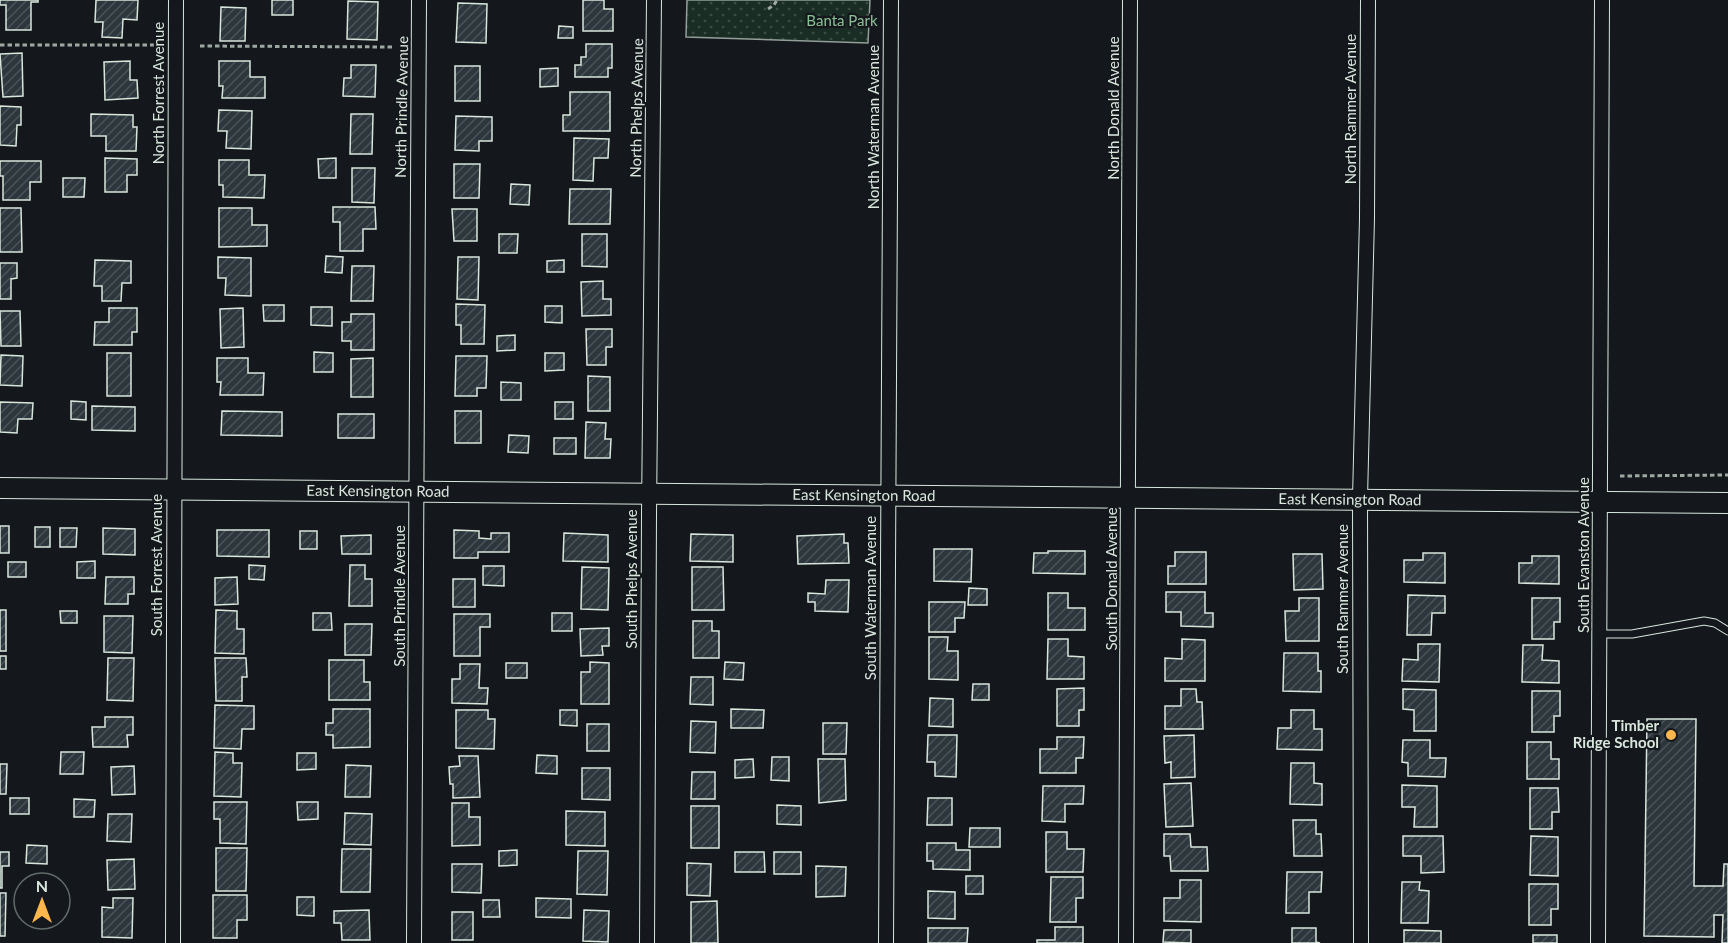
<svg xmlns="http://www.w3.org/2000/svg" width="1728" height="943" font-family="Lato,sans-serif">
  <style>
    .grass { fill: url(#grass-dots); stroke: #939e99; stroke-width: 1.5 }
    .building { fill: url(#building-hatch); stroke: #d8e6dc; stroke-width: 1.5 }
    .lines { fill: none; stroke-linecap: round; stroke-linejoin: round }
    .service-casing { stroke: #d8e6dc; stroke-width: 9 }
    .minor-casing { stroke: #d8e6dc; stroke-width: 16 }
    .secondary-casing { stroke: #d8e6dc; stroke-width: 22 }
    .path { stroke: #9da8a2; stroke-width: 3; stroke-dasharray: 4.5 3; stroke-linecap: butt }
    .service { stroke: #14181c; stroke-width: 7 }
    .minor { stroke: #14181c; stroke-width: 14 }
    .secondary { stroke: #14181c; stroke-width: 20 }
    .poi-dot { fill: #ffb74d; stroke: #14181c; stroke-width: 2 }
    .labels { text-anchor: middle; stroke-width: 4.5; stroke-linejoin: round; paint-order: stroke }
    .park-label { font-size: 15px; fill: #8ac095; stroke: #14181c }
    .street-label { font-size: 15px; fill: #d8e6dc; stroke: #14181c }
    .poi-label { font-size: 15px; font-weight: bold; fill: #d8e6dc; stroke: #14181c; text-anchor: end }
  </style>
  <defs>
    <pattern id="grass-dots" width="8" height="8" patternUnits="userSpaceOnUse" patternTransform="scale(1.5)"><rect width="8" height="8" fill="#1a2d24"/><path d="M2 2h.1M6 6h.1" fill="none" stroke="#3b4b43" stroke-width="1.8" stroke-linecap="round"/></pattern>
    <pattern id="building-hatch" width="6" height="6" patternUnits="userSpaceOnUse" patternTransform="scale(1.5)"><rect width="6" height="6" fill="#2c363c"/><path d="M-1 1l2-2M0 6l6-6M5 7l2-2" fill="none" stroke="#4a5358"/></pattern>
  </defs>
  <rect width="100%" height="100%" fill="#14181c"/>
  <path class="grass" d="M687,0H870L868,43L686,37Z"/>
  <path class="building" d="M0,0H38V2H31V30H6V5H0Z
    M96,0H138L137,20L123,19L122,38L102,37L103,22H95Z
    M272,0H293V15H272Z
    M583,0H604V9H613V31H583Z
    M348,1L378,2L377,40L347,39Z
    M458,3L487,4L486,43L456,42Z
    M221,7L246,8L245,41H220Z
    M559,26L573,27V38H558Z
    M586,44H612V68H608V77H575V65H581V57H586Z
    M22,53L23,96L3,97L0,54Z
    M130,61V80H137L138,98L105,100L104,62Z
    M219,61H250V77H265V98H222L223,86H219Z
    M351,65H376L375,97L343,96L344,78H351Z
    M455,66H480V101H455Z
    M558,68V86L540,87V69Z
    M570,92H610V131H563V115H570Z
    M0,106L21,107V125H17L16,146L0,145Z
    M219,110L252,111L251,149L226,148L227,131H218Z
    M91,114L133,115V127H137L136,151H106V136H91Z
    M351,114H373L372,154H350Z
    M456,116L492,117V141H479V151L455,150Z
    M574,138L609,139L608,158H594L593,181L573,180Z
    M105,158L137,159V175H127V192H105Z
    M336,158V178H319L318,159Z
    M219,160H249V175H265L264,198L223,197V185H219Z
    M0,161H41V182H30V200H3V176H0Z
    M454,164H480L479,198H454Z
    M352,168H375L374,203L352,202Z
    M63,178H85L84,197H63Z
    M511,184L530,185L529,205L510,204Z
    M570,189H611L610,224H569Z
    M333,207H375L376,229H363V251H340V222H333Z
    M0,208H21L22,252H0Z
    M219,208H252V225H267V246L219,247Z
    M452,209H477V241H454Z
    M499,234H518L517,253H499Z
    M582,234H607V267L582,266Z
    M326,256L343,257L342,273L325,272Z
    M218,257L251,258V296L225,295L226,278H218Z
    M458,257H479L478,300L457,299Z
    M95,260L131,261V283H122L121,301H102V286H94Z
    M564,260V272H547V261Z
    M0,263H17V278L11,279V299H0Z
    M352,266H374L373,301H351Z
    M603,281V299H611V315L582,316L581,282Z
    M456,304L485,305L484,344H461V325H456Z
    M263,305H284V321H264Z
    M545,306H562V323L545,322Z
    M311,307H332V326L311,325Z
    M109,308H137V332H132V345H94L95,322H109Z
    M243,308L244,347L221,348L220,309Z
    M0,311H20L21,346H1Z
    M351,314H374V350H351V341H342V322H351Z
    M586,329H612V347H606V365H587Z
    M515,335V350L497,351V336Z
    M314,352L333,353V372H314Z
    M107,353H131V396H107Z
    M545,353H564V370L545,371Z
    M1,355L23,356L22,386L0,385Z
    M456,356H487L486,388H477V396H455Z
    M217,358H248V373H264L263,395H220L221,382H217Z
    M373,358V397H351V359Z
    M588,376L610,377V411H588Z
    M501,382L521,383V400H501Z
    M71,401L86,402V420L71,419Z
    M0,402L33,403L32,419H18L17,433L0,432Z
    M555,402H573V419H555Z
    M92,406L135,407V431L92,430Z
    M222,411L282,412V436L221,435Z
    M455,411H481V443H455Z
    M338,414H374V438H338Z
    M586,422L606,423L605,439H611L610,458H585Z
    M509,435L529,436L528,453L508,452Z
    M554,438H576V454H554Z
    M0,526H9V553H0Z
    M35,527H50V547H35Z
    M60,528H77L76,547H60Z
    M103,528L135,529V555L103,554Z
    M217,530H269V557L217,556Z
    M454,530L479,531V538L491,539V533H509V552H478V558H454Z
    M300,531H317V549H300Z
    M564,533L608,535V562L563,561Z
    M691,534L733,535V562L690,561Z
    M844,534V543H848L849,563L798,564L797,536Z
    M371,535V554H342L341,536Z
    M934,549H972L971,582L934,581Z
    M1048,551H1085V574L1033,573L1034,553H1048Z
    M1175,552H1206V584H1168V566H1175Z
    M1423,553H1445V583L1404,582V560H1423Z
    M1293,554H1322L1323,589L1294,590Z
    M1532,556H1559V584L1519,583V563H1532Z
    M95,561V578H77V562Z
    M8,562H26V577H8Z
    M249,565L265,566L264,580L249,579Z
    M350,565H365V579H372V606H349Z
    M483,566H504V586L483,585Z
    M582,567L609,568L608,610L581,609Z
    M692,567H723L724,610H692Z
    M106,577H134V594H128V604H105Z
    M237,577L238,604L215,605V578Z
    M453,579H475V607H453Z
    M826,580H849L848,612L815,611V602H808V593L825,594Z
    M969,588L987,589V605H968Z
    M1166,592H1205V613H1213V627L1181,626V612H1166Z
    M1048,593H1068V608H1085V630H1048Z
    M1408,595L1445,596V613H1432L1431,635H1407Z
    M1299,598H1319V641H1286L1285,611H1299Z
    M1532,598H1560V622H1554V639H1532Z
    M929,602H965L964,618H955V632H929Z
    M0,610H6V651H0Z
    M216,610L237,611V629H244V654L215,653Z
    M60,611H77V623H61Z
    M313,613H331L332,630H313Z
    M552,613H572V631H552Z
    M454,614H490V627H480V656H454Z
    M104,616H133L132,653L104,652Z
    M693,621H712V631H719V658H693Z
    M345,624H372L371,655H345Z
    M609,628V646H602L603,655L581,656L580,629Z
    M929,637H948L947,651H958V680L929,679Z
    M1048,639H1068V656L1084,657V679H1047Z
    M1182,639L1205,640V681H1165V658L1182,659Z
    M1418,644H1440L1439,682L1402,681L1403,659L1418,660Z
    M1523,645H1543L1542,660L1559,661V683L1522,682Z
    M1284,653H1318V671H1321V692L1283,691Z
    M0,656H6V669H0Z
    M108,658H134L133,701L107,700Z
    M215,658H246L247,677H242V701H216Z
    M329,660H364V682H370V700H329Z
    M590,662L609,663V704H581V672H590Z
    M725,662L744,663L743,680L724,679Z
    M506,663H527V678H506Z
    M460,664H480L479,688H488L487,704L452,703V679H460Z
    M691,677H713V705L690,704Z
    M973,684H989V700H972Z
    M1084,688V710H1079V726H1057V689Z
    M1181,689H1196L1197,702H1202L1203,729H1165V706H1181Z
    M1403,689L1436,690V731H1414V710L1403,709Z
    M1532,691H1560V716H1554V732H1532Z
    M930,698L953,699V727L929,726Z
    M215,705L254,706V729H242L241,749L214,748Z
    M333,709H370V747L333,748V735H326V723H333Z
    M731,709L764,710L763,728H731Z
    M456,710H488V719H495L494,749L456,748Z
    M560,710H577V726L560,725Z
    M1291,710H1314V729H1322V750L1277,749L1278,728H1291Z
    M105,717H133V735H127L128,747H93L92,727H105Z
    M1647,719H1696L1694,886H1723L1724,864H1728V943H1722L1723,915H1714V937L1644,936Z
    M691,721L716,722L715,753L690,752Z
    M823,723H847L846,754H823Z
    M587,724H609V751H587Z
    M928,735H957L956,777L935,776V762H927Z
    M1194,735L1195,777L1171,778V762L1165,763L1164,736Z
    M1057,737H1084L1083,758H1076V773H1040V749H1057Z
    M1403,740H1430V758H1446L1445,777L1408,776V763L1402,762Z
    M1527,742H1551V759H1559V779H1527Z
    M61,752H84L83,774H60Z
    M215,752L233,753V763H242L241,797L214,796Z
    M297,753H316V769L297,770Z
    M537,755L557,756V774L536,773Z
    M459,756H478L480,797L453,798V784H450L449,767L460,766Z
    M772,757H789V781L771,780Z
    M753,759L754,777L735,778V760Z
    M818,759H845L846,800L819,803Z
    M1291,763H1314V783L1322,784V805L1290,804Z
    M0,764H7L6,794H0Z
    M346,765L371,766L370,797H345Z
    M134,766L135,794L112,795L111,767Z
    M582,768H610V800L582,799Z
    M692,772H715V799H691Z
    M1191,783L1193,826L1166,827L1164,784Z
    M1402,785L1437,786V827H1414L1415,807H1402Z
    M1043,786H1084L1083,804H1065V822L1042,821Z
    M1530,788H1558L1559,812H1552V829H1530Z
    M10,798H29V814H10Z
    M928,798H952V825H927Z
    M74,799L95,800L94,817H74Z
    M214,802H247L246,844L220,843V819H214Z
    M297,802H318V819L298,820Z
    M452,803H469V817H480V845L452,846Z
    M777,805L801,806V825L777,824Z
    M691,806H719V848H691Z
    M566,811L605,812V846L566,845Z
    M345,813L372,814L371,845L344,844Z
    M108,814H132L131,842L107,841Z
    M1293,820H1316V834H1321L1322,856H1294Z
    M970,828H1000V847H969Z
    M1046,832H1067V849H1084L1083,872H1046Z
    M1164,834H1190L1191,847H1207L1208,871H1171L1170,856H1164Z
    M1403,836H1443L1444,872L1421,873V856H1403Z
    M1531,836L1558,837V876L1530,875Z
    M927,843H956V850H970V870L933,869V861H927Z
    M27,845L47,846V864L26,863Z
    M216,848H247L246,891H216Z
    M342,849H371L370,892H341Z
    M517,850V865L499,866V851Z
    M578,851H608L607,895L577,894Z
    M0,852H9V866H2V888H0Z
    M735,852H764L765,872H735Z
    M774,852H801V874H774Z
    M134,859L135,889L108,890L107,860Z
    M687,863L711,864L710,896L687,895Z
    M452,864H482L481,893L452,892Z
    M816,866L846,867L845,896L816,897Z
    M1287,872H1322L1321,892H1309V913H1286Z
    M966,876H983V894H966Z
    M1051,877H1083V898H1076V922H1050Z
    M1180,880H1201V922L1164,921V898H1180Z
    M1402,882H1420L1419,890L1429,891L1428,923H1401Z
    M1529,884H1558V909H1551V925H1529Z
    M928,891L955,892V919L928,918Z
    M0,893H6L5,936H0Z
    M213,895H247V920H237V938H213Z
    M297,897H314V916L297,915Z
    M113,898H133L132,938L102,937V907L113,908Z
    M536,898L571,899V918L536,917Z
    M483,900H499L500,917H483Z
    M717,901L718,943H691V902Z
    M369,910L370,940H342L341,923H334V911Z
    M584,910L609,911L608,942L583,941Z
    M452,912H473V940H452Z
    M1055,927H1083V943H1037V940H1055Z
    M928,928H968L967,943H928Z
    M1292,928H1316V942L1320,943H1292Z
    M1164,930H1191V943L1163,942Z
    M1404,930L1441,931V943H1404Z
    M1533,935H1557V943H1533Z"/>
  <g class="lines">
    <defs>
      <path id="service" d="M1600,634H1632L1704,621L1715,623L1728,631"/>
      <path id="minor" d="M173,943L176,0
        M414,943L419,0
        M647,943L649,515L654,0
        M886,943L891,0
        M1126,943L1130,0
        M1361,943L1360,498L1367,218L1368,0
        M1598,943L1602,0"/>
      <g id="secondary">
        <path id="s1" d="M0,488L1728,503"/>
      </g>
    </defs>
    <use href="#service" class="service-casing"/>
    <use href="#minor" class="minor-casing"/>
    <use href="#secondary" class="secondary-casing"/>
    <path class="path" d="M768,9L774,5L777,0
      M0,45H157
      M200,46L394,47
      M1620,476L1728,475"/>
    <use href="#service" class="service"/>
    <use href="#minor" class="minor"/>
    <use href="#secondary" class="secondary"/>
  </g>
  <circle class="poi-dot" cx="1671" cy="735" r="6"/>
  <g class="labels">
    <g class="park-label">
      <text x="842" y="26">Banta Park</text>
    </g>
    <g class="street-label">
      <text transform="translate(159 93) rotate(-90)" y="5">North Forrest Avenue</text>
      <text transform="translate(402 107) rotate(-89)" y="5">North Prindle Avenue</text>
      <text transform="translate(637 108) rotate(-89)" y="5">North Phelps Avenue</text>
      <text transform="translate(1114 108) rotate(-90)" y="5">North Donald Avenue</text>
      <text transform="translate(1351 109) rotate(-90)" y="5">North Rammer Avenue</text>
      <text transform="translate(874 127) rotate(-90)" y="5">North Waterman Avenue</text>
      <text dy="5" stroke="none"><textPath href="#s1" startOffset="378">East Kensington Road</textPath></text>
      <text dy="5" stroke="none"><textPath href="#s1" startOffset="864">East Kensington Road</textPath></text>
      <text dy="5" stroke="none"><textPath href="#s1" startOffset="1350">East Kensington Road</textPath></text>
      <text transform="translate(1584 555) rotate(-90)" y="5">South Evanston Avenue</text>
      <text transform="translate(157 565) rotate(-90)" y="5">South Forrest Avenue</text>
      <text transform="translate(632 579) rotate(-90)" y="5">South Phelps Avenue</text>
      <text transform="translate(1112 579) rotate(-90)" y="5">South Donald Avenue</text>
      <text transform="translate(400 596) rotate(-90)" y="5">South Prindle Avenue</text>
      <text transform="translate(871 598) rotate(-90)" y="5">South Waterman Avenue</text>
      <text transform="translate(1343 599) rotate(-90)" y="5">South Rammer Avenue</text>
    </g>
    <g class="poi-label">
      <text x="1659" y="731">Timber<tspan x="1659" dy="17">Ridge School</tspan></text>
    </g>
  </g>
  <g transform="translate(42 901)"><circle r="28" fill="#14181c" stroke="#626a69" stroke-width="1.5"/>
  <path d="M0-4.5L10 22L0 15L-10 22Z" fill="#ffb74d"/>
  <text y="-9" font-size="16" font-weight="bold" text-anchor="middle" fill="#d8e6dc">N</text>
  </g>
</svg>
